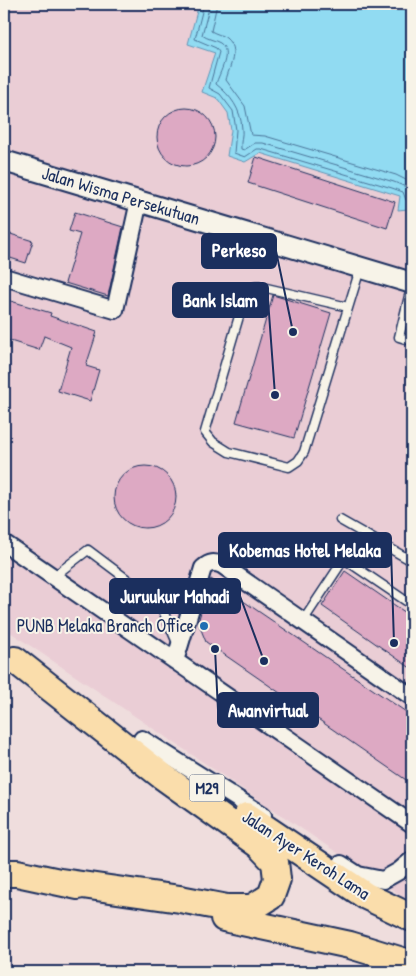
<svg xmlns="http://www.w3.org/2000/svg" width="416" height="976" font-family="'Patrick Hand',sans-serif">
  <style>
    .built { fill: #eacdd5 }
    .water { fill: #91dbf2; stroke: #6296b7 }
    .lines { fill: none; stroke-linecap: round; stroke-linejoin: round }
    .shore { stroke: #4a7499; stroke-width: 1 }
    .building { fill: #dda9c3; stroke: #1b2f5e }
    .service-casing { stroke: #1b2f5e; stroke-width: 11 }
    .minor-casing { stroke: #1b2f5e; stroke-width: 20 }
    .tertiary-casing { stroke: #1b2f5e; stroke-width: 24 }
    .primary-casing { stroke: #1b2f5e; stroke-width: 30 }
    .service { stroke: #f7f3e8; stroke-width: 8 }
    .minor { stroke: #f7f3e8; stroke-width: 16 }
    .tertiary { stroke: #f7f3e8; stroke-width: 20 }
    .primary { stroke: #faddab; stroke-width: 26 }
    .poi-dot { fill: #1f6fb2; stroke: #f7f3e8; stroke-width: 2 }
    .labels { text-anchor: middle; stroke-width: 4; stroke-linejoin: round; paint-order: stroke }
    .shield { fill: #f7f3e8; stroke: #5d6a87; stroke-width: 1 }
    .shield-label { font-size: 16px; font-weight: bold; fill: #1b2f5e }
    .street-label { font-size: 18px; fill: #1b2f5e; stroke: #f7f3e8 }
    .poi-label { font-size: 18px; fill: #1b2f5e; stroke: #f7f3e8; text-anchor: end }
    .leader { fill: none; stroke: #1b2f5e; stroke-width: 2 }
    .callout-dot { fill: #1b2f5e; stroke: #f7f3e8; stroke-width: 2 }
    .callout { fill: #1b2f5e; stroke: #1b2f5e; stroke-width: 2 }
    .callout-label { font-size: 19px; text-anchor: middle; font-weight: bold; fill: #fff }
  </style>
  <rect width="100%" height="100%" fill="#efdddd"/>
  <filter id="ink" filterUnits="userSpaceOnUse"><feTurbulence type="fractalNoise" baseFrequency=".02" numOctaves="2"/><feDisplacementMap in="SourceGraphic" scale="10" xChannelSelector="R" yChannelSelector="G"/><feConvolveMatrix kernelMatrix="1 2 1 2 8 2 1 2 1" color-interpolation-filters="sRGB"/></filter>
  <g filter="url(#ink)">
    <path class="built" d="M4,4H412V901L406,899L4,628Z"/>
    <path class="water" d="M199,4H412V202L408,209L398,210L400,196L260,153L245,162L227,156L231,130L228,113L217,98L202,92L215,53L188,44Z"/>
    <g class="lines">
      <path class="shore" d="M204,4L195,39L216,48L219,52L209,88L220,94L233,111L236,130L234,153L245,157L257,149H261L392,188L403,192L406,200H412
        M210,4L202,35C207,39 215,40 220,43C233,52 219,73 216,84C231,96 241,109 242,129C243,135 240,142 241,149L244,150L255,143H263L394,182L406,187L412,194
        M217,4L211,31C216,34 222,35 226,38C240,50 229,67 226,80L245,106L251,135L265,136L396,175L412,183"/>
    </g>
    <path class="building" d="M157 137a29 29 0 1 1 58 0a29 29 0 1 1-58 0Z
      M256,157L395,202L387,228L248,183Z
      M75,212L123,227L108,296L65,283L80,234L69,231Z
      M4,232L33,241L26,263L4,256Z
      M273,295L331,313L294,438L236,422Z
      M4,299L51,313L50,316L97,332L86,366L99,370L90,401L58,391L71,347L44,336L39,350L4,339Z
      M114 497a31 31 0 1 1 62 0a31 31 0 1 1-62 0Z
      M345,571L412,617V669L322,606Z
      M211,579L412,716V784L206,642L198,622Z"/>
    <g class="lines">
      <defs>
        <path id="service" d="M412,284L399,337L412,341
          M348,307L258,286L250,288L245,296L205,432L213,442L229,452L289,467L298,461L304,452L360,269
          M340,520L412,561
          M53,577L88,550L160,604L178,645
          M303,621L344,559L412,605"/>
        <path id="minor" d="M4,277L115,310L139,201
          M4,543L412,824
          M175,661L203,568C210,562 214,562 222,565L412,697
          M142,739L263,815
          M341,864L358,875L383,880L399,871L412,860"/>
        <g id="tertiary">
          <path id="s1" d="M4,161L412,283"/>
        </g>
        <path id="primary" d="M15,660L161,775L259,845L275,862L277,879L271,896L252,908H227L180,899L61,882
          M247,816L366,896L412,918
          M4,873H17L78,886
          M224,918L350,945L412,964"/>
      </defs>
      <use href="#service" class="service-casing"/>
      <use href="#minor" class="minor-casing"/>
      <use href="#tertiary" class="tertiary-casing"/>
      <use href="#primary" class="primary-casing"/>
      <use href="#service" class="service"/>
      <use href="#minor" class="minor"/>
      <use href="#tertiary" class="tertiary"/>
      <use href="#primary" class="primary"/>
    </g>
  </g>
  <circle class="poi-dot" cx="204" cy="626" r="5"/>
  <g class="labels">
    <rect class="shield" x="189.5" y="774.5" width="35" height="27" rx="4"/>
    <g class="shield-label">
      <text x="207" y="794">M29</text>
    </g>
    <g class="street-label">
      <text dy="6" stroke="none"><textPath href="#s1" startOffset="122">Jalan Wisma Persekutuan</textPath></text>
      <text transform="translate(306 855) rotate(33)" y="6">Jalan Ayer Keroh Lama</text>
    </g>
    <g class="poi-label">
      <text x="194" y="632">PUNB Melaka Branch Office</text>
    </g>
  </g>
  <path class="leader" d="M293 332L276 251M275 395L268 300M394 643L391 550M264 661L240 596M215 649L218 710"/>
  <g class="callout-dot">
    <circle cx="293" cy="332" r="5"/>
    <circle cx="275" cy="395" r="5"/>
    <circle cx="394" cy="643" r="5"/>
    <circle cx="264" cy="661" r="5"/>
    <circle cx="215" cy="649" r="5"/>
  </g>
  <g class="callout">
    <rect x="202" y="234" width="74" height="34" rx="5"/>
    <rect x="173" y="283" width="95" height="34" rx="5"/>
    <rect x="219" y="533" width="172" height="34" rx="5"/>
    <rect x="110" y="579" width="130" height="34" rx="5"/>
    <rect x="218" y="693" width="100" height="34" rx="5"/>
  </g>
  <g class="callout-label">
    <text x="239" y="257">Perkeso</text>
    <text x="220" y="307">Bank Islam</text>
    <text x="305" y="557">Kobemas Hotel Melaka</text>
    <text x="175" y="603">Juruukur Mahadi</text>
    <text x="268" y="717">Awanvirtual</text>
  </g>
  <rect width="416" height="976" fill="none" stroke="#f7f3e8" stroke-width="20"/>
  <rect x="10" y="10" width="396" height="956" fill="none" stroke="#1b2f5e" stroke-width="2" filter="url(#ink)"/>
</svg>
